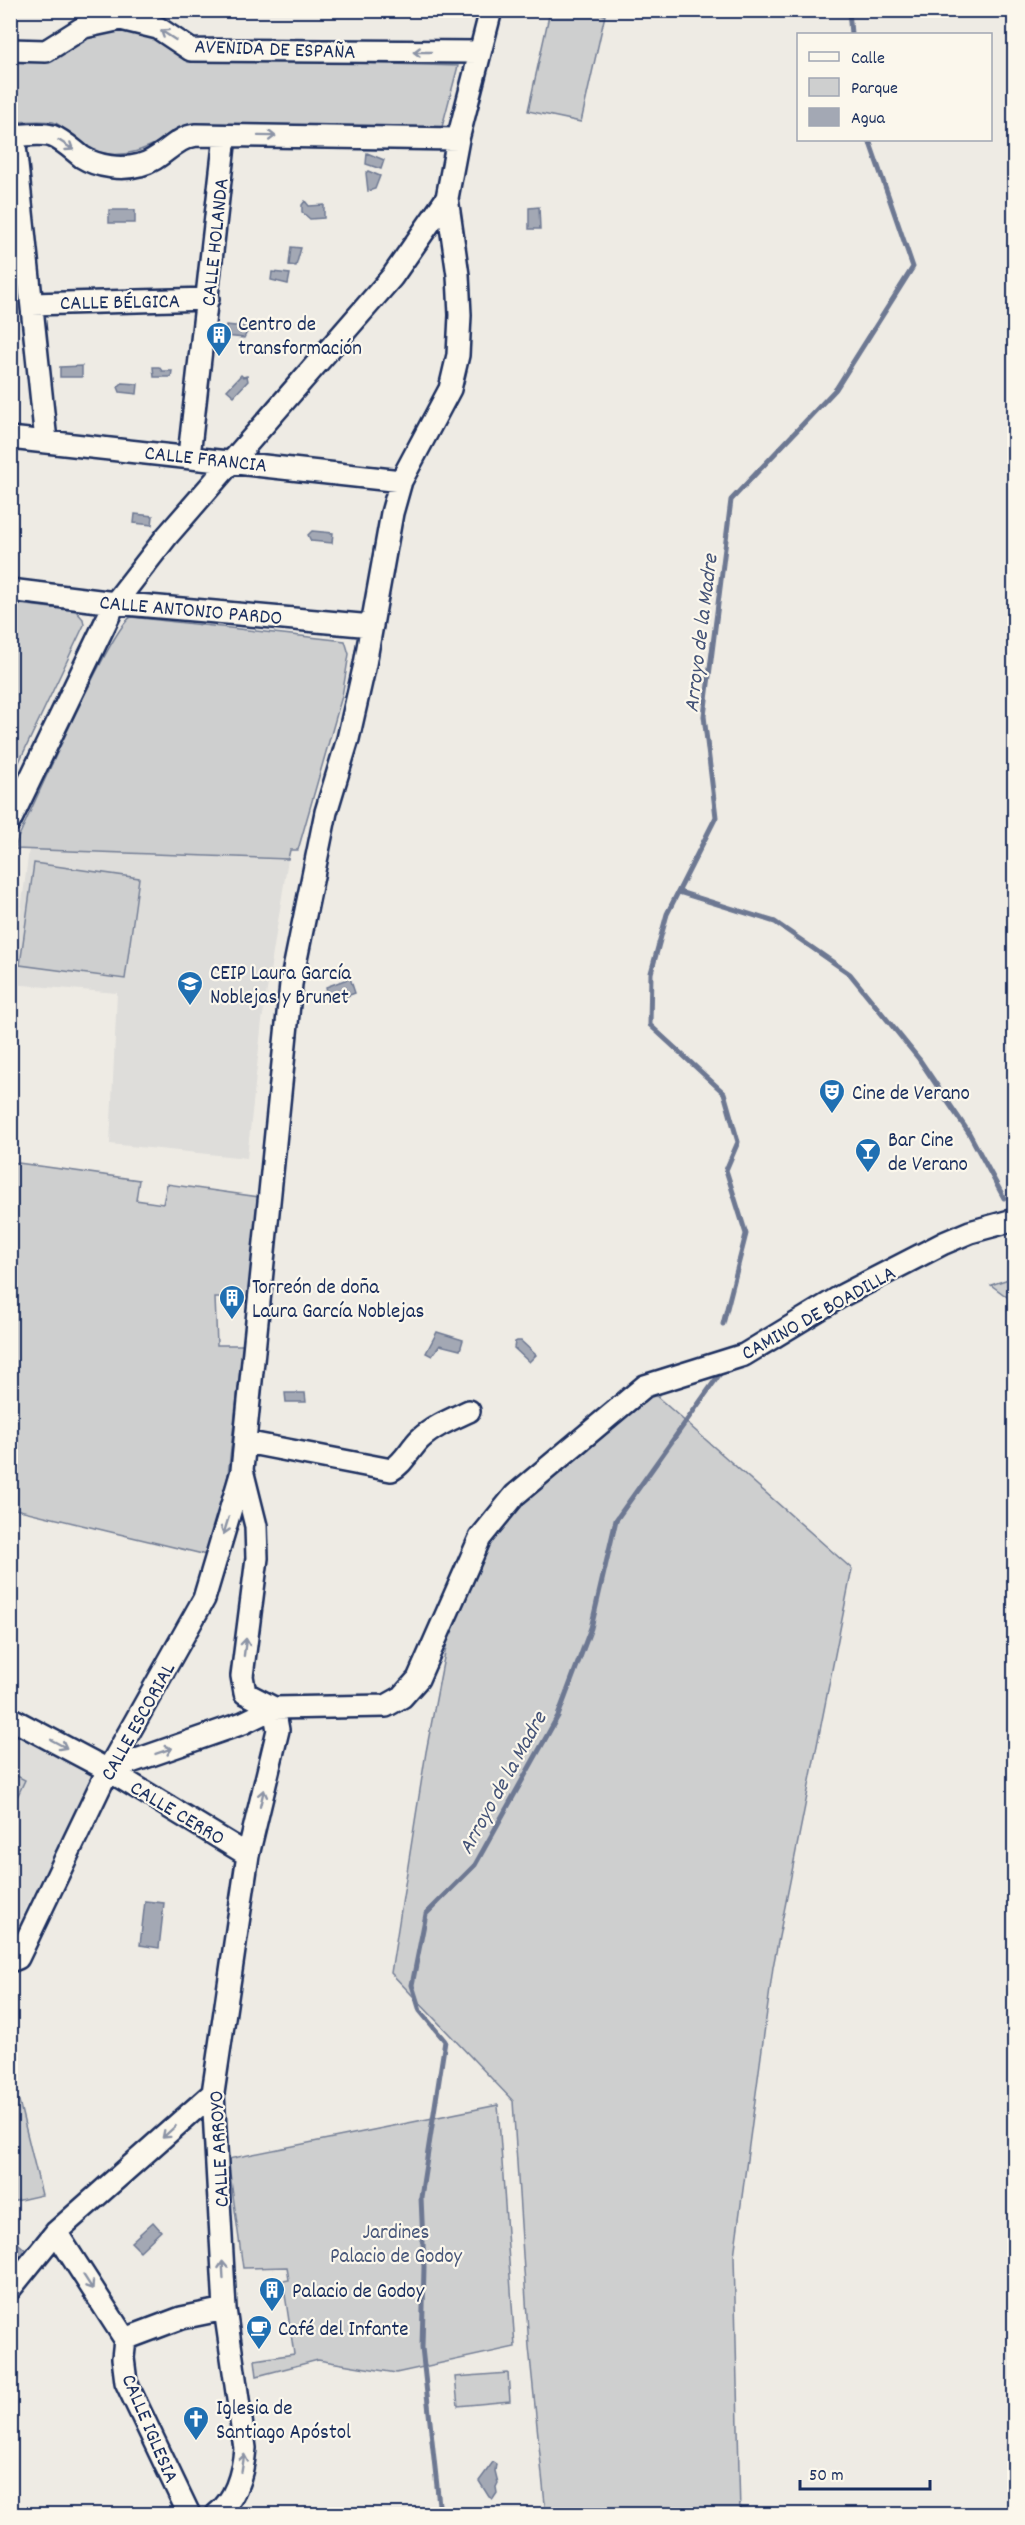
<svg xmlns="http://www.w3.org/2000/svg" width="1025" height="2525" font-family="Dekko,sans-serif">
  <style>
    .built { fill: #deddda }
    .green { fill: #cecfcf; stroke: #747f96; stroke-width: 1.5 }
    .water { fill: #a3a8b4; stroke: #6d7892; stroke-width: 1.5 }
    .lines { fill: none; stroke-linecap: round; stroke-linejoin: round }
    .stream { stroke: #6d7892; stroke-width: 5 }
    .minor-casing { stroke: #1b2f5e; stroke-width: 26 }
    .minor { stroke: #fbf7ec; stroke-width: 21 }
    .oneway { stroke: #8b93a5 }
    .labels { text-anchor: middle; stroke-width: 4.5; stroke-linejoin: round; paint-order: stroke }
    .street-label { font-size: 21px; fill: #1b2f5e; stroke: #fbf7ec }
    .poi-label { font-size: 21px; fill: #1b2f5e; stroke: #fbf7ec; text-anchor: start }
    .park-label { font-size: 21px; fill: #48577a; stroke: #fbf7ec }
    .water-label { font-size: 22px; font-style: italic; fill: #445378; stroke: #fbf7ec }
  </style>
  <rect width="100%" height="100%" fill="#eeebe4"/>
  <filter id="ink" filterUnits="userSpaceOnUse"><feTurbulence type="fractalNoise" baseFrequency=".0167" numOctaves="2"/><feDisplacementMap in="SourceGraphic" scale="12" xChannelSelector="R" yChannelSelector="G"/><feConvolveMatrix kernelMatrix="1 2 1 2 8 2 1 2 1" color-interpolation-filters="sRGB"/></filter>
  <g filter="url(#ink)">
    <path class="built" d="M29,850L288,859L262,1021L247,1158L110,1144L117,993L11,984Z
      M10,1728L97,1773L24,1912L14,1952L10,1953Z"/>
    <path class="green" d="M550,11H586L605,15L581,122L528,111Z
      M110,27L158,36L185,58L458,66L442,127L187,125C155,145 120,168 83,145C73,139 64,125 53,122C40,120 24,122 11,122V62H46L88,36Z
      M11,603L76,611L83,619L84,625L11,779Z
      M131,617L345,641L349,654L342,696L298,850H290L288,859L15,849L18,838C34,805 110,629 131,617Z
      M34,863L139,878L125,979L20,965Z
      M11,1162L139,1180L136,1200L163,1204L167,1184L259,1197L248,1302L230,1300V1298H215L217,1345H243L227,1483L211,1556L11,1508Z
      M1014,1277V1302L991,1285Z
      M645,1386L852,1569L773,1967L734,2256L740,2514H546L529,2347L513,2101L391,1973L426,1752L458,1584L480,1538Z
      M11,1773L25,1780L11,1810Z
      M19,2101L42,2195L11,2202V2104Z
      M498,2105L515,2347L396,2373L318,2360L257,2376L255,2360L294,2354L283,2281L289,2280L287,2267L243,2268L228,2159Z
      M508,2373L510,2401L458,2406L455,2377Z"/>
    <path class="water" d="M367,153L384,160L381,169L366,164Z
      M368,171L380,176L375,189L368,191L366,173Z
      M305,201L309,206L324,205V218L310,219L302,212V205Z
      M539,207L540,229H529V208Z
      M109,210H135V223H109Z
      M291,247L301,248L296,266L289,265Z
      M272,272L290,274L288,284L271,280Z
      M226,325L245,327L247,332L244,338L225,336Z
      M82,366V377H60V367Z
      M153,367H159L162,371H172L171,377H154Z
      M241,375L243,377L247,376L248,381L234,396L227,390Z
      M122,383L138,384L137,394L120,392L118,387Z
      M135,514L153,516L152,525L134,523Z
      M312,531L333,533L332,543L311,541L308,535Z
      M350,978L355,993L331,1002L329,998L325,999L323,992L327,991L326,987Z
      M437,1332L463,1340L460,1350L440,1345L432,1356L426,1353Z
      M517,1341H521L536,1355L529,1362L514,1348L515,1342Z
      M285,1393H305L306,1402H286Z
      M145,1901L164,1903L159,1948L140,1945Z
      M153,2222L161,2231L140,2251L131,2242Z
      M11,2237L28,2252L11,2272Z
      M493,2462L496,2464L495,2471L498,2483L496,2487L497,2493L493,2499L489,2497L479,2481Z"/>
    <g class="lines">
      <path class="stream" d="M849,10L851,34
        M679,892L775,922L850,974L919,1059L969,1133L1004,1198
        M723,1324L746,1234L726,1170L738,1142L724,1093L650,1025L651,973L667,914L716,817L704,716L731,500L836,389L913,267L869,140
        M440,2514L422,2348L424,2267L421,2197L445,2041L420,2011L412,1985L426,1914L475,1865L558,1716L591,1628L616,1520L724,1368"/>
      <defs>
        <path id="minor" d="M10,50L46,51L84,27L121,19L158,28L191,50L480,52
          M10,136C23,136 39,132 52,136C63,140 73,150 82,157C98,167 122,170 140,165C162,160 174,138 196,135L458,139
          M14,136L46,441
          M32,304L208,299
          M10,438L401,481
          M189,456L225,136
          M10,590L115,603L372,626
          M10,821L115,603L167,536L392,277L447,198
          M245,1442L391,1470C403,1464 410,1449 420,1439C434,1426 452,1419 469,1411
          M274,1708L245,1693L242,1676L257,1558L256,1526L242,1470L291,984L326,812L348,739L365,664L392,513L401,481L450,389L458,355L460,315L458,275L447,198L458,139L491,10
          M10,1718L108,1770L248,1855
          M108,1770L243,1723L274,1708L386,1706L402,1697L418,1679L480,1538L515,1495L645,1386L744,1355L843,1295L944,1243L970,1232L1014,1220
          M10,1961L18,1958L108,1770L204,1599L242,1471
          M56,2232L125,2339L123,2358L126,2382L189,2514
          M10,2289L56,2232L213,2093
          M125,2339L181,2318L225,2309
          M217,2514C237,2498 243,2472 245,2448L225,2309L213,2093L248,1855L278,1730L274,1708"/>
      </defs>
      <use href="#minor" class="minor-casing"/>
      <use href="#minor" class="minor"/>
    </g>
    <defs><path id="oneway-shaft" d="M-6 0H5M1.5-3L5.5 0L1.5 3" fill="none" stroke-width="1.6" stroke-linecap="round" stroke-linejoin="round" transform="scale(1.5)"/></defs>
    <g class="oneway">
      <use href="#oneway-shaft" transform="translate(168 35) rotate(-147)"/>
      <use href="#oneway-shaft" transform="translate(422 52) rotate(-180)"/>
      <use href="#oneway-shaft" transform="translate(267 136) rotate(1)"/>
      <use href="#oneway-shaft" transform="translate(66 145) rotate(33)"/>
      <use href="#oneway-shaft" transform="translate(226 1526) rotate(107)"/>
      <use href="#oneway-shaft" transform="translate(245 1647) rotate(-83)"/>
      <use href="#oneway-shaft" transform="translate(59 1744) rotate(28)"/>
      <use href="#oneway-shaft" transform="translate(164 1751) rotate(-19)"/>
      <use href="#oneway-shaft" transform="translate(262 1798) rotate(-77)"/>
      <use href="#oneway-shaft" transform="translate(169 2132) rotate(138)"/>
      <use href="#oneway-shaft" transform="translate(223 2270) rotate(-93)"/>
      <use href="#oneway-shaft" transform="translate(88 2282) rotate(57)"/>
      <use href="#oneway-shaft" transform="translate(243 2463) rotate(-81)"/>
    </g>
  </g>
  <defs>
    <symbol id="building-pin" viewBox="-11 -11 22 30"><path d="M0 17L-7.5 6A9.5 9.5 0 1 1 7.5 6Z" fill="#1f6fb2" stroke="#fbf7ec"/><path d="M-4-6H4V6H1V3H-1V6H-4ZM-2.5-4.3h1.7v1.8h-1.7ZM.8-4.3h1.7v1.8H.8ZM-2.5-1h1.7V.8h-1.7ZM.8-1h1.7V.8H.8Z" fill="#fff"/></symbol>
    <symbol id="school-pin" viewBox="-11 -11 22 30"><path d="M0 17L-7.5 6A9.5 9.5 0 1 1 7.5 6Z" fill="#1f6fb2" stroke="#fbf7ec"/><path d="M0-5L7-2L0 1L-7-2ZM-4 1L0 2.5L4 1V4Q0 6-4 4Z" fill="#fff"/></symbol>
    <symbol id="theatre-pin" viewBox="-11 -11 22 30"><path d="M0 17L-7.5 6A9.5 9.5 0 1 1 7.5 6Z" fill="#1f6fb2" stroke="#fbf7ec"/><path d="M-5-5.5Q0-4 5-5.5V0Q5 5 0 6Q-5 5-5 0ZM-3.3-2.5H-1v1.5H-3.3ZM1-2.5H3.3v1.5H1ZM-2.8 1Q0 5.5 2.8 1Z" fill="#fff"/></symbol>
    <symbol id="bar-pin" viewBox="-11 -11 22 30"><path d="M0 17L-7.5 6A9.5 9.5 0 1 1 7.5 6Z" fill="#1f6fb2" stroke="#fbf7ec"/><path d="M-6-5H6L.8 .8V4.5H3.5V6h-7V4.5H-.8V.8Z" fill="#fff"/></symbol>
    <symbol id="cafe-pin" viewBox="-11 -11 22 30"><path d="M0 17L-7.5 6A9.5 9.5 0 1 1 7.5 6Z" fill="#1f6fb2" stroke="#fbf7ec"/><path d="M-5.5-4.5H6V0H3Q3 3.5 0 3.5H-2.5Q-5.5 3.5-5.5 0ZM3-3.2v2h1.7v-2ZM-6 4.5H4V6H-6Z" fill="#fff"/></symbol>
    <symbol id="church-pin" viewBox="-11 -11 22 30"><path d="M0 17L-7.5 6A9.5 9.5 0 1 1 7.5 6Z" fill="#1f6fb2" stroke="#fbf7ec"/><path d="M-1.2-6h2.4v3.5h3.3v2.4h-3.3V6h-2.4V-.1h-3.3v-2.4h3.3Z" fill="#fff"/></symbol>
  </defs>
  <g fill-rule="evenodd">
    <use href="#building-pin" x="204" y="320" width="30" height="40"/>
    <use href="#school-pin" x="175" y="969" width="30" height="40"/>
    <use href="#theatre-pin" x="817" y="1077" width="30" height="40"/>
    <use href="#bar-pin" x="853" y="1136" width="30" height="40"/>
    <use href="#building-pin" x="217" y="1283" width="30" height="40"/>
    <use href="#building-pin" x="257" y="2275" width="30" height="40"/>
    <use href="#cafe-pin" x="244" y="2313" width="30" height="40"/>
    <use href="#church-pin" x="181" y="2404" width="30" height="40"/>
  </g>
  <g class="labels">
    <g class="street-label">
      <text transform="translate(275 48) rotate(2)" y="7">AVENIDA DE ESPAÑA</text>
      <text transform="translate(214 242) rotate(-84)" y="7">CALLE HOLANDA</text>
      <text transform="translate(120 301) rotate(-1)" y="7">CALLE BÉLGICA</text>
      <text transform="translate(206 458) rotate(6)" y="7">CALLE FRANCIA</text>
      <text transform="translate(191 609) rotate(5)" y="7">CALLE ANTONIO PARDO</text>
      <text transform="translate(818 1312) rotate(-29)" y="7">CAMINO DE BOADILLA</text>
      <text transform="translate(137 1721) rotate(-61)" y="7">CALLE ESCORIAL</text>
      <text transform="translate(178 1812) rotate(31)" y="7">CALLE CERRO</text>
      <text transform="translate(218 2149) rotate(-93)" y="7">CALLE ARROYO</text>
      <text transform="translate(151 2428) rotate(67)" y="7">CALLE IGLESIA</text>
    </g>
    <g class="poi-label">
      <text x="238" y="330">Centro de<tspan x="238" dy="24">transformación</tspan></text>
      <text x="210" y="979">CEIP Laura García<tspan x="210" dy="24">Noblejas y Brunet</tspan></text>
      <text x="852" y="1099">Cine de Verano</text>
      <text x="888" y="1146">Bar Cine<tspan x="888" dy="24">de Verano</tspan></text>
      <text x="252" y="1293">Torreón de doña<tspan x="252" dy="24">Laura García Noblejas</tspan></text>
      <text x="292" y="2297">Palacio de Godoy</text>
      <text x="278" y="2335">Café del Infante</text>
      <text x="216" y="2414">Iglesia de<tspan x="216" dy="24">Santiago Apóstol</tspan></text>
    </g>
    <g class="park-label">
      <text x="396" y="2238">Jardines<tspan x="396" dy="24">Palacio de Godoy</tspan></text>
    </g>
    <g class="water-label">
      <text transform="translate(699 633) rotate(-83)" y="8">Arroyo de la Madre</text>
      <text transform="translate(501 1782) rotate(-61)" y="8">Arroyo de la Madre</text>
    </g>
  </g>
  <rect width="1025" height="2525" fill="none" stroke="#fbf7ec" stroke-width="36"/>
  <rect x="18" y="18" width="989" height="2489" fill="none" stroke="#1b2f5e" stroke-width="2" filter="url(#ink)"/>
  <rect x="797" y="33" width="195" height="108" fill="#fbf7ec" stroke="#a1a7b3" stroke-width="1.5"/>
  <rect x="809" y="52" width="30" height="9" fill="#fbf7ec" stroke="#a1a7b3" stroke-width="1.5"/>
  <text x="851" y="63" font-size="18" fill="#1b2f5e">Calle</text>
  <rect x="809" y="78" width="30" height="18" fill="#cecfcf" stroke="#a1a7b3" stroke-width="1.5"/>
  <text x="851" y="93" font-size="18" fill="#1b2f5e">Parque</text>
  <rect x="809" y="108" width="30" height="18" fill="#a3a8b4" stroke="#a1a7b3" stroke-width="1.5"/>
  <text x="851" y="123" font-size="18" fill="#1b2f5e">Agua</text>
  <path d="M800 2480v9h130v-9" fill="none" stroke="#1b2f5e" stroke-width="3"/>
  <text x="809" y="2480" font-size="18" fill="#1b2f5e" stroke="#fbf7ec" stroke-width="4.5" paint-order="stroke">50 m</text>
</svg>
